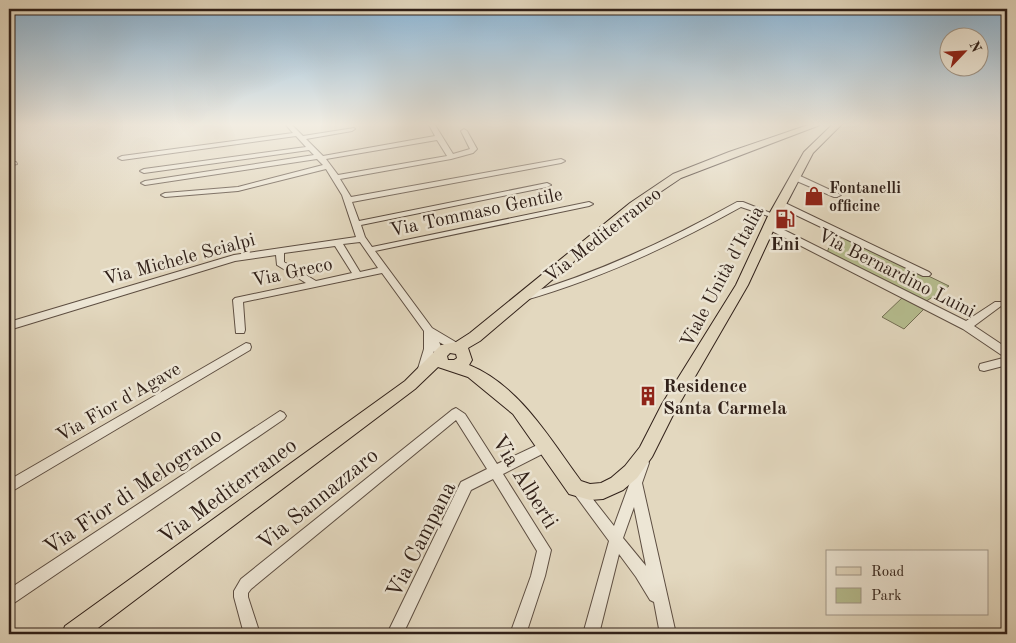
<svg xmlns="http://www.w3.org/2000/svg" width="1016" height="643" font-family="'Old Standard TT',serif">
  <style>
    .green { fill: #b6be90; stroke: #736f54 }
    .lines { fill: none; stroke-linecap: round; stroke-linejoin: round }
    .minor-casing { stroke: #5d4e42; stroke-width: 2 }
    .major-casing { stroke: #302019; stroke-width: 2 }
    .minor { fill: #ede6d5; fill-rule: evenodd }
    .major { fill: #e3d8bf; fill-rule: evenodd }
    .labels { text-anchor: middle; stroke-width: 5; stroke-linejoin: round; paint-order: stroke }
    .far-poi-label { font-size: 16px; font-weight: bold; fill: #302019; stroke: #ede6d5; text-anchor: start }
    .street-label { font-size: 19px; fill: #302019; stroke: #ede6d5 }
    .poi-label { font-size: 19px; font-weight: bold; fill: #302019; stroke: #ede6d5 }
    .near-street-label { font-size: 22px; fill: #302019; stroke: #ede6d5 }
  </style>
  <rect width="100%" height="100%" fill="#e3d8bf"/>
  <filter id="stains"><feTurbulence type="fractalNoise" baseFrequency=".004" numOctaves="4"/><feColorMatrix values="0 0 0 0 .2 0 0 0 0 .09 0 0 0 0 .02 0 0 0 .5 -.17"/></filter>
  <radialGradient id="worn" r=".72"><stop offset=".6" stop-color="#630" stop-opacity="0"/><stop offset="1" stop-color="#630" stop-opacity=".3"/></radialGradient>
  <path class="green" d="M844,235L949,286L925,302L827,253L831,241L837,243Z
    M903,297L925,308L904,329L882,317Z"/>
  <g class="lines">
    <defs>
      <path id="minor" d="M286,125H292L303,136L354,128L355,129L352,131L306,139L323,156L435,136L429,125H435L453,154L470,149L461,131L464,129L467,131L477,149L473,153L451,159L340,179L351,197L561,159L565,161L561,163L352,202L359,221L547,183L551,185L547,187L361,225L365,237L372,247L589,202L593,204L589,206L375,251L432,328L459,344L460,347L459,350L455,351L439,342L445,354L444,357H436L434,351L426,375H418L417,372L424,349V331L382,273L243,302L245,330L244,333H236L233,300L235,298L306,283L277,265L276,255L235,261L9,330V322L234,255L356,237L342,195L326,169L238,191L165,197L161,195L165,193L238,187L323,165L317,159L145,185L141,183L145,181L314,155L309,150L144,173L140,171L144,169L306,147L296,136L122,160L118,158L122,156L293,133ZM437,140L447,156L338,175L326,159ZM360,242L378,268L360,272L343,244ZM335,246L352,273L316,281L284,262V253Z
        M9,162H16L17,164L9,166Z
        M792,175H798L841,195L837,197H834L792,179Z
        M737,202H743L778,216L774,218L741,207C671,246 600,279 522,301L517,298L519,296C596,274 667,241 737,202Z
        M777,202H783L929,272L931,274L929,276H923L777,206Z
        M766,224H772L966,321L995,302H1001L1003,304L1001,306L974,326L1007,348V357L1003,356L963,329L766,228Z
        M246,343L250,344L251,347L250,350L9,493V480Z
        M1007,357V365L984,371L980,370L979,367L980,364Z
        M456,408L465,414L497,464L546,441L550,442L552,446L550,450L503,474L551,550L545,576L526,634H510L531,576L537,551L493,479L471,490L403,634H387L461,482L487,469L456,420L251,589L248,593V597L260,634H244L234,597V591L241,579L452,410Z
        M280,411L284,413L286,416L284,419L14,603L9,605V589Z
        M643,457L647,459L649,463L642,483L676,634H660L654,602L650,600L636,577L619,554L599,634H583L609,541L570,488L571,484L576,482L581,484L614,526L637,463L639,459ZM634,507L646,566L623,538Z"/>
      <path id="major" d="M808,125H820L681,178L638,207L480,341L468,348L472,360L469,365C520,386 549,438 581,481L590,484L601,483L611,478L625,466L640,447L662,404L736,285L768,216L804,152L832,125H841L813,153L780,216L748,285L674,413L652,457L637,478L623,490L603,499L590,500L569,494L513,414L468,377L438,367L415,389L90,634H62L65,626L405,381L441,345L456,342L470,333L630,203L673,174L729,152ZM450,353L456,354L457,358L454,360H448L447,356Z"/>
    </defs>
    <use href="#minor" class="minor-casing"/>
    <use href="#major" class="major-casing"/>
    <use href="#minor" class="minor"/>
    <use href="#major" class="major"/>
  </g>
  <linearGradient id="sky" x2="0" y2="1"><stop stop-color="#89b5d7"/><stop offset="0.58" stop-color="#f2ede2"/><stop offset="1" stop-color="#f2ede2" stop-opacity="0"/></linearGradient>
  <rect width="1016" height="215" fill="url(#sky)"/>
  <defs>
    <symbol id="shop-bare" viewBox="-9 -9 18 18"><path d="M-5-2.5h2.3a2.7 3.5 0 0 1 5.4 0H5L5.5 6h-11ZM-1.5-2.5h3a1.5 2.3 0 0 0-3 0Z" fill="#8f2418" stroke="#ede6d5" stroke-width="2.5" paint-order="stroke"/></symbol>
    <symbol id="fuel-bare" viewBox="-9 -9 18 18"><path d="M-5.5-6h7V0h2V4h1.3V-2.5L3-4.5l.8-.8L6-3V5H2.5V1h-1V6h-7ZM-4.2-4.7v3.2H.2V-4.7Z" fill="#8f2418" stroke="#ede6d5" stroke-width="2.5" paint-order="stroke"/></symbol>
    <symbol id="building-bare" viewBox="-9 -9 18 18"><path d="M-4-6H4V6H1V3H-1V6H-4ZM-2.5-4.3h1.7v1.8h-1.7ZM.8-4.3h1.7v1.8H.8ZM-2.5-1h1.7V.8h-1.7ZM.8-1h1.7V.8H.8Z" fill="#8f2418" stroke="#ede6d5" stroke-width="2.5" paint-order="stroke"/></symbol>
  </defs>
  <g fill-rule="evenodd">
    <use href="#shop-bare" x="800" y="182" width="28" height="28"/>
    <use href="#fuel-bare" x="771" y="205" width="28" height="28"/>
    <use href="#building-bare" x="634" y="382" width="28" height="28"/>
  </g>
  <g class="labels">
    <g class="far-poi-label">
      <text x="829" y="193">Fontanelli<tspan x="829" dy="18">officine</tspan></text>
    </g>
    <g class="street-label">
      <text transform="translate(476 211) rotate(-12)" y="7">Via Tommaso Gentile</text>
      <text transform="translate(602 234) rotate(-38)" y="7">Via Mediterraneo</text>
      <text transform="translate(179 258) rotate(-15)" y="7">Via Michele Scialpi</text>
      <text transform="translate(292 271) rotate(-12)" y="7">Via Greco</text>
      <text transform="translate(897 272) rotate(27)" y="7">Via Bernardino Luini</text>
      <text transform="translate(721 276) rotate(-62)" y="7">Viale Unità d'Italia</text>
      <text transform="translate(118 401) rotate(-30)" y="7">Via Fior d'Agave</text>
    </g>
    <g class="poi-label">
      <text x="785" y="250">Eni</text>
      <text x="663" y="392" text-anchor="start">Residence<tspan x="663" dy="22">Santa Carmela</tspan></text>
    </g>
    <g class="near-street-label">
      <text transform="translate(526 481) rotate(58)" y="8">Via Alberti</text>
      <text transform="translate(132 490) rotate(-34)" y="8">Via Fior di Melograno</text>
      <text transform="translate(227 490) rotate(-36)" y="8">Via Mediterraneo</text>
      <text transform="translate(317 498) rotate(-39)" y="8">Via Sannazzaro</text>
      <text transform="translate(420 539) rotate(-63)" y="8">Via Campana</text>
    </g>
  </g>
  <rect width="1016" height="643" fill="none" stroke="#e3d8bf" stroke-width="30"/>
  <rect x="10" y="10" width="996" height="623" fill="none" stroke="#302019" stroke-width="2.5"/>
  <rect x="15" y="15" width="986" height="613" fill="none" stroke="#302019"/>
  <rect x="826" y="550" width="162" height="65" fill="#ede6d5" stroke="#a1978a"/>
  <rect x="836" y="567" width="25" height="8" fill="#e3d8bf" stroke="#a1978a"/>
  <text x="871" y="576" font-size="15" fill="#302019">Road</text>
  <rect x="836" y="588" width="25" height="15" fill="#b6be90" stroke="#a1978a"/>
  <text x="871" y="600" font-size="15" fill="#302019">Park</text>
  <g transform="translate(964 52) rotate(65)"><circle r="24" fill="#ede6d5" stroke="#a1978a"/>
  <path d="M0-4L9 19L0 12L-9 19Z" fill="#8f2418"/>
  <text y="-8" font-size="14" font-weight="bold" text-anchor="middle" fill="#302019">N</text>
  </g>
  <rect width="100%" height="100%" filter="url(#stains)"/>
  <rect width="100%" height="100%" fill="url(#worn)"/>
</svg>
